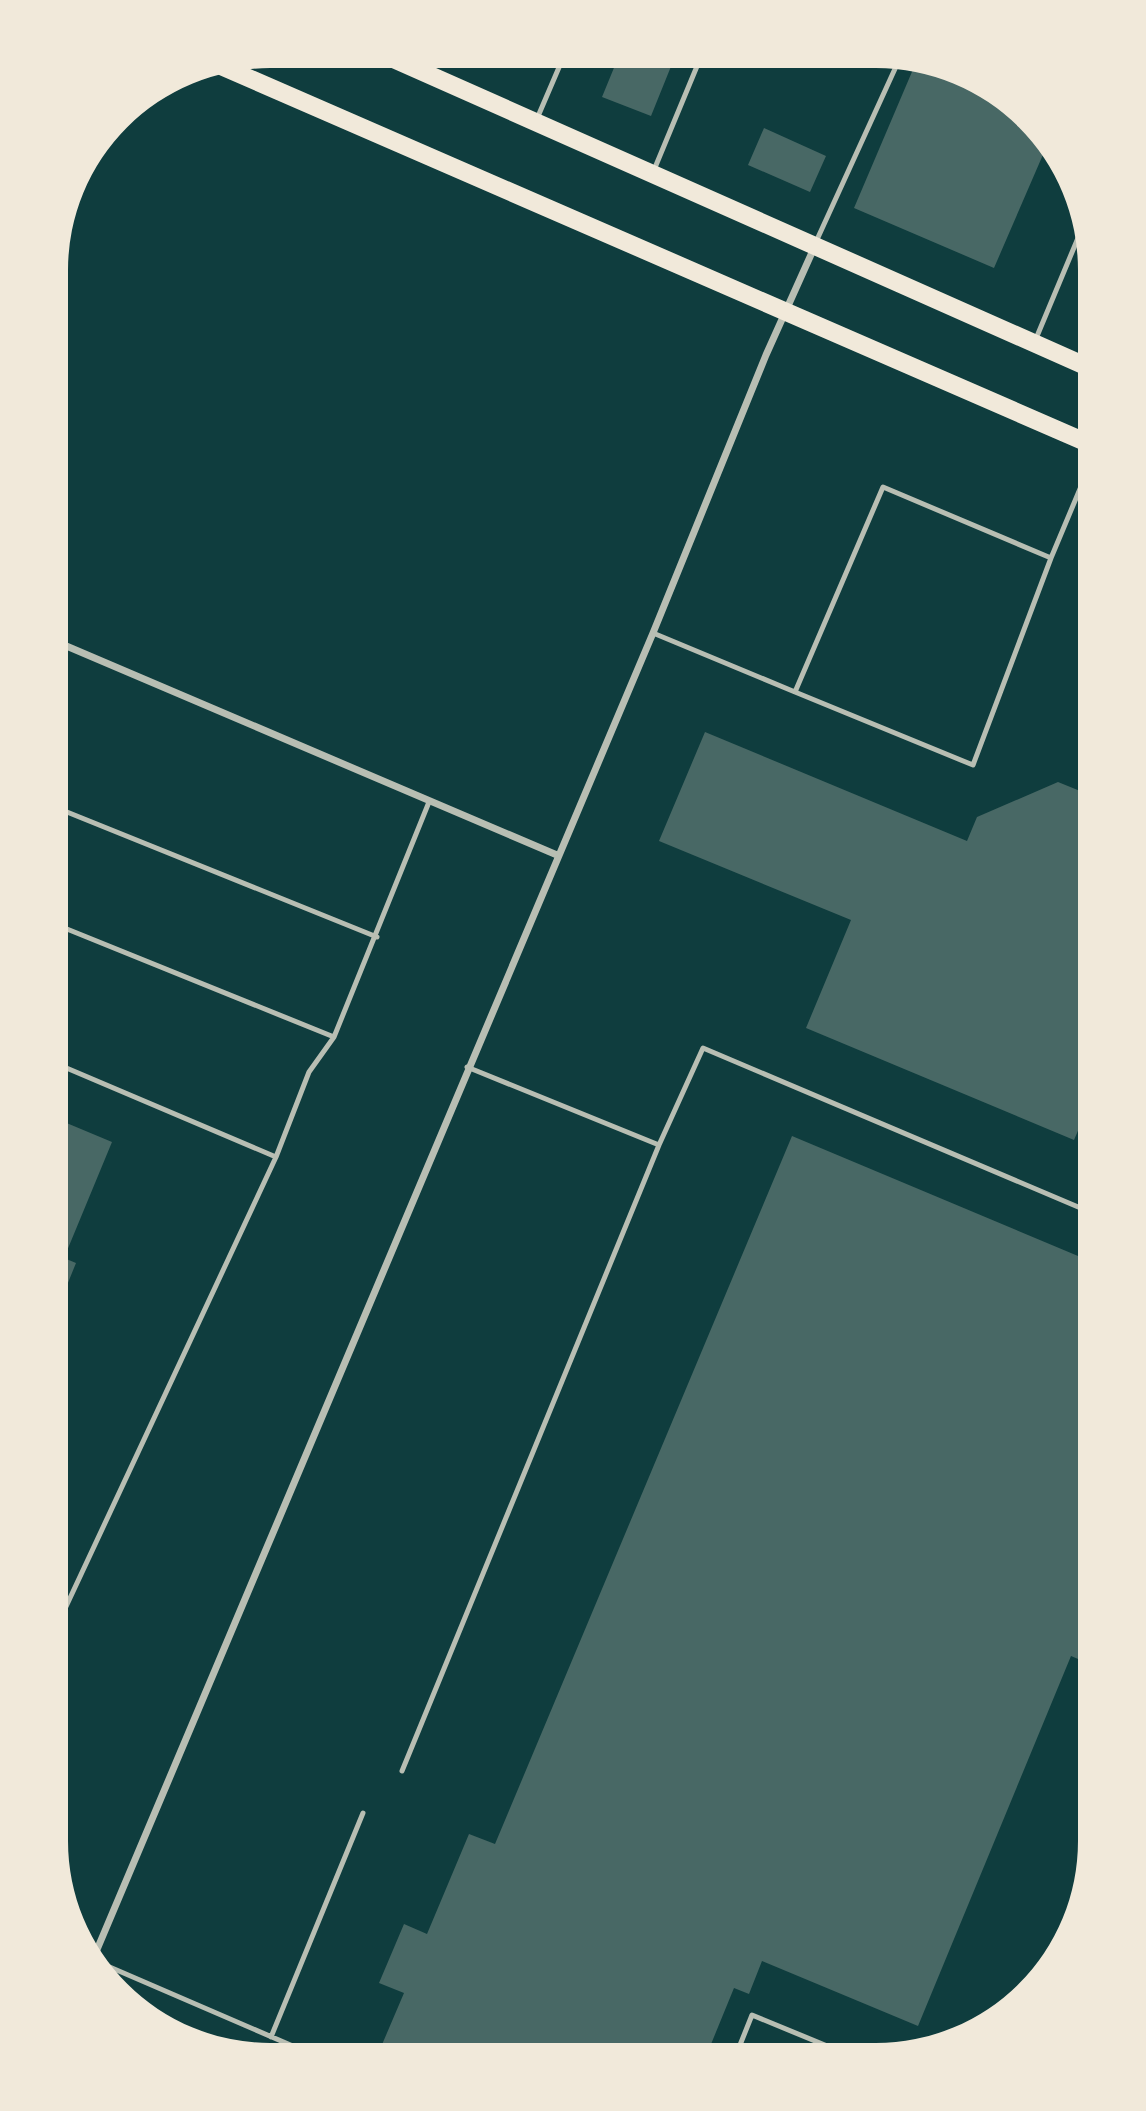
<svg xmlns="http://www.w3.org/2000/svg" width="1146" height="2111" font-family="'Noto Sans',sans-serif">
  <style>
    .building { fill: #486865 }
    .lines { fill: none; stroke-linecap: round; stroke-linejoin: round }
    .service { stroke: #b8beb3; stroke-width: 5 }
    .minor { stroke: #b8beb3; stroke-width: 7 }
    .primary { stroke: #f1e9da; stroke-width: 18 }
  </style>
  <rect width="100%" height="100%" fill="#0f3d3e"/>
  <path class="building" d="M618,58L674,59L651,116L602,97Z
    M917,60L1017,109L1045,150L994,268L854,208Z
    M764,128L826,156L810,192L748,165Z
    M705,732L967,841L977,817L1058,782L1090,795V1103L1074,1140L806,1028L851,920L659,841Z
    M57,1119L112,1142L64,1258L76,1263L57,1310Z
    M792,1136L1090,1261V1664L1071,1656L918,2026L762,1961L749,1994L734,1988L707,2054H378L404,1993L379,1983L404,1924L427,1934L469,1834L495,1844Z"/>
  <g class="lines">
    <path class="service" d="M536,121L563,58
      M654,170L700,59
      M815,244L899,60
      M1035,341L1083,226
      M653,633L795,692L883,487L1051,558L1090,465
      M795,692L973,765L1051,558
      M57,808L377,937
      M57,925L334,1037L429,802
      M57,1064L276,1157
      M467,1067L659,1145L703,1048L1090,1212
      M56,1628L276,1157L309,1072L334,1037
      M402,1771L659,1145
      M105,1965L309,2053
      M271,2037L363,1813
      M736,2055L752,2015L849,2055"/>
    <path class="minor" d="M57,642L557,855
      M96,1952L653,633L766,355L814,248"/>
    <path class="primary" d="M389,57L1090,368
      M221,66L1090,444"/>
  </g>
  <path d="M0 0H1146V2111H0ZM270 68H876A202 202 0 0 1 1078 270V1841A202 202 0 0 1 876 2043H270A202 202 0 0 1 68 1841V270A202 202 0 0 1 270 68Z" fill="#f1e9da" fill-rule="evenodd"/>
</svg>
